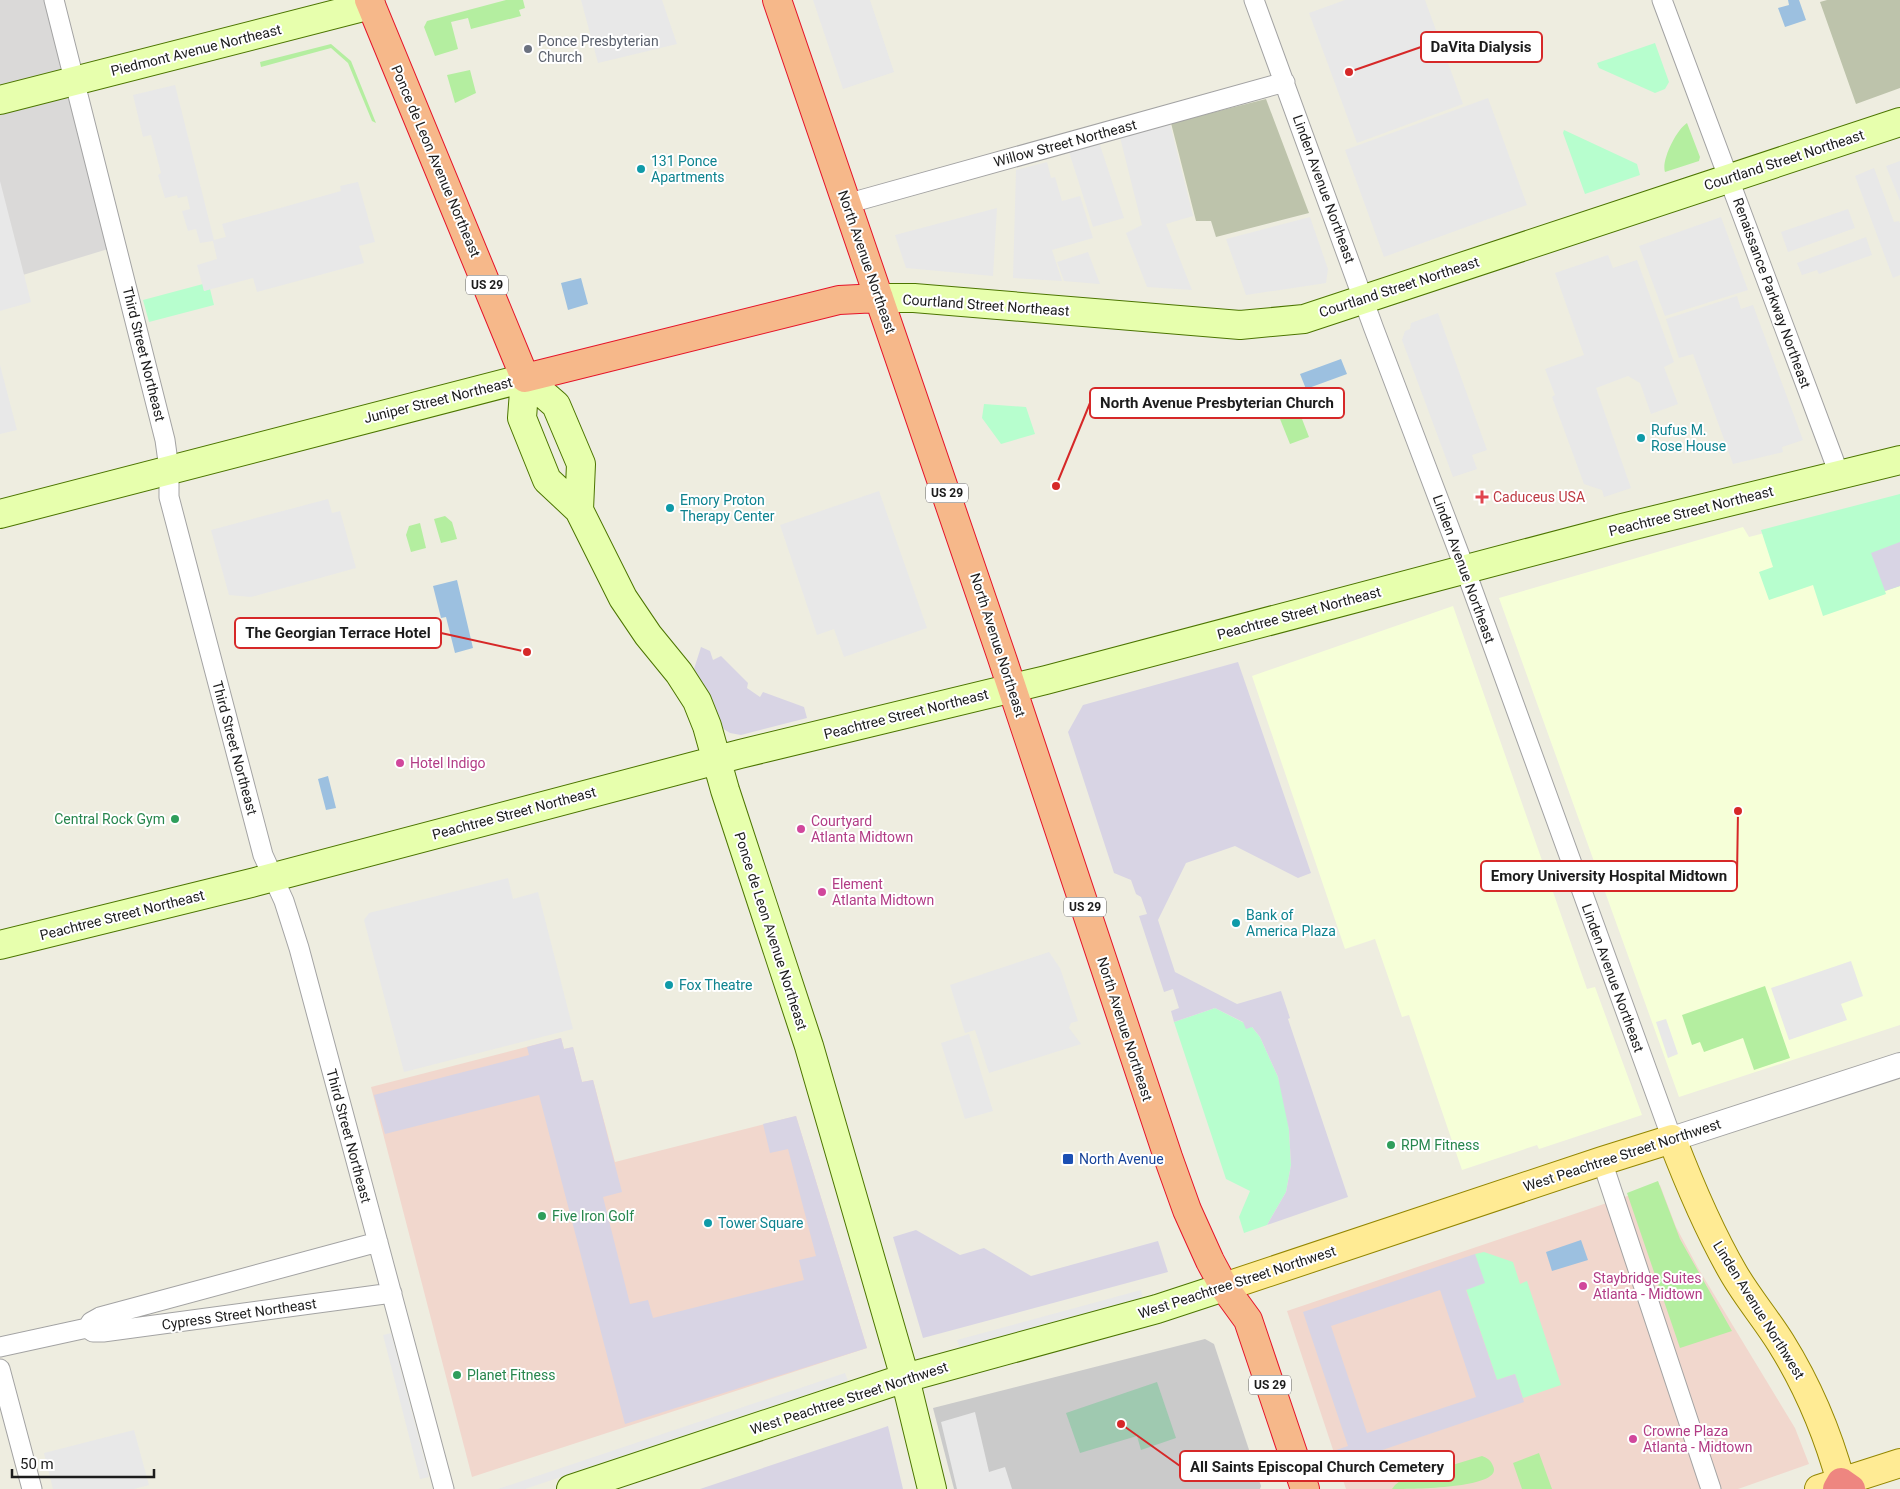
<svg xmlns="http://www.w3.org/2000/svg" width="1900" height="1489" font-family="Roboto,sans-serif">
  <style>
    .residential { fill: #dad9d8 }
    .commercial { fill: #f1d7cd }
    .education { fill: #f6ffd8 }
    .religious { fill: #cacaca }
    .construction { fill: #bdc3ab }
    .grass { fill: #b4eea0 }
    .cemetery { fill: #9fc9b0 }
    .park { fill: #b7fece }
    .parking { fill: #e8e8e8 }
    .plaza { fill: #d8d4e4; fill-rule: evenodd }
    .water { fill: #9cc0e0 }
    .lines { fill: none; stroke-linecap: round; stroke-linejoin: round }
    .minor-casing { stroke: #a3a3a3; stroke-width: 21 }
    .tertiary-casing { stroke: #a3a3a3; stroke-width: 26 }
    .secondary-casing { stroke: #4c7500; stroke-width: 30 }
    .primary-casing { stroke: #938600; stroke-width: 30 }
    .trunk-casing { stroke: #e51429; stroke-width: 30 }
    .motorway-casing { stroke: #e51429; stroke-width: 30 }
    .minor { stroke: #fff; stroke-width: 19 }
    .tertiary { stroke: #fff; stroke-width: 24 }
    .secondary { stroke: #e7ffad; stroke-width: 28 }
    .primary { stroke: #ffeb94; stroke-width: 28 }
    .trunk { stroke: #f6b88a; stroke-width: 28 }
    .motorway { stroke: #ee8680; stroke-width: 28 }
    .worship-dot { fill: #6b7280; stroke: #fff; stroke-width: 2 }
    .culture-dot { fill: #0f9aa8; stroke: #fff; stroke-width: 2 }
    .health-dot { fill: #e0444e; stroke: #fff; stroke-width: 2 }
    .hotel-dot { fill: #d1479c; stroke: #fff; stroke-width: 2 }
    .leisure-dot { fill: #2e9e5b; stroke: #fff; stroke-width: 2 }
    .transit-dot { fill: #1a4fb4; stroke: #fff; stroke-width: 2 }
    .labels { text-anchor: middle; stroke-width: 4; stroke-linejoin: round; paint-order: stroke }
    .shield { fill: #fff; stroke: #606060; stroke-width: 1 }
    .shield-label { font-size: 12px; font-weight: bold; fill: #1c1c1c }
    .worship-label { font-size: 14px; fill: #5b616d; stroke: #fff; text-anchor: start }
    .street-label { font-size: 14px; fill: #1c1c1c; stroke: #fff }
    .culture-label { font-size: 14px; fill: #0d838f; stroke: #fff; text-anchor: start }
    .health-label { font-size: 14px; fill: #be3a42; stroke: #fff; text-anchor: start }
    .hotel-label { font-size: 14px; fill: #b23c85; stroke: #fff; text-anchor: start }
    .leisure-label { font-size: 14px; fill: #27864d; stroke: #fff; text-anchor: start }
    .transit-label { font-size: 14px; fill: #164399; stroke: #fff; text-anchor: start }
    .leader { fill: none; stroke: #d62828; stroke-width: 2 }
    .callout-dot { fill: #d62828; stroke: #fff; stroke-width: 2 }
    .callout { fill: #fff; stroke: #d62828; stroke-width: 2 }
    .callout-label { font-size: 15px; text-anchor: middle; font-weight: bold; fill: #1c1c1c }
  </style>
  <rect width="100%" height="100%" fill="#eeede0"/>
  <path class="residential" d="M0,0H48L108,249L0,282Z"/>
  <path class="commercial" d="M561,1038L564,1049L573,1047L582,1082L593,1080L615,1162L796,1116L867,1348L472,1477L371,1087Z
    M1660,1185L1676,1227L1698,1268L1795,1428L1809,1464L1738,1489H1346L1287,1311Z"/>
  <path class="education" d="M1900,498V1025L1679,1097L1499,598L1743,527L1749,537Z
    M1453,606L1587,989L1595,987L1642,1115L1539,1149L1537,1145L1462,1170L1409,1015L1402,1017L1375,939L1345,949L1252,676Z"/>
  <path class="religious" d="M1205,1339L1214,1344L1261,1486L1260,1489H954L933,1408Z"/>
  <path class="construction" d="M1827,0H1900V88L1856,104L1820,2Z
    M1266,99L1309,213L1216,237L1211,221H1196L1171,123Z"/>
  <path class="grass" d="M506,0H523L525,8L519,10L521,16L471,29L468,18L451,22L458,49L435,56L424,27L427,21Z
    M331,44L351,61L376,123L372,121L348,63L331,48L261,67L260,62Z
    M470,70L476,93L455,103L447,75Z
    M1687,123L1700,157L1699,161L1665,172C1661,161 1676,130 1687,123Z
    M1292,403L1297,406L1309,437L1290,444L1276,409Z
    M445,516L452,522L457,539L441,543L434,519Z
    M420,523L426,548L411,552L406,535L409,526Z
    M1765,986L1790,1058L1754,1070L1743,1038L1704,1052L1700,1042L1692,1045L1682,1015Z
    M1658,1181L1680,1239L1732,1331L1680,1348L1627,1193Z
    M1539,1453L1552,1489H1522L1513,1463Z
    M1482,1456C1487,1458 1491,1460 1493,1466C1505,1489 1408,1489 1392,1489L1395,1485L1400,1481Z"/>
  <path class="cemetery" d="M1157,1382L1176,1438L1141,1450L1137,1436L1080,1453L1066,1413Z"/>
  <path class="park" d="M1655,43L1669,82L1665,89L1655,93L1599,68L1597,63Z
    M1564,130L1637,164L1640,175L1585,194L1563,133Z
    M203,284L204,291L210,289L214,305L149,322L143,300Z
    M984,404L1026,407L1035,434L1001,444L982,418Z
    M1900,494V586L1885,591L1886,594L1823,616L1813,585L1769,600L1759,572L1773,567L1761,530Z
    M1215,1008L1252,1027L1260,1037L1278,1077L1285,1102L1289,1130L1291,1165L1286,1192L1267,1225L1244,1233L1239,1217L1250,1191L1226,1179L1174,1022Z
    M1484,1252L1513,1262L1520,1284L1527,1281L1561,1385L1523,1398L1515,1374L1497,1380L1466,1289L1484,1283L1475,1254Z"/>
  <path class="parking" d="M581,0H662L677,44L598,63Z
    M813,0H870L894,72L843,89Z
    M1345,0H1425L1463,104L1357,143L1309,13Z
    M175,85L214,240L226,237L222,224L341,191L340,186L358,182L375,242L359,246L364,263L257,292L253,278L204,291L197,265L217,259L213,241L200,243L196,229L188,231L182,211L190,209L187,196L178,198L177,195L165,198L158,175L161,173L151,135L143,137L133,95Z
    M1488,98L1527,205L1384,257L1345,150Z
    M1170,124L1193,216L1166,224L1192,290L1147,287L1126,233L1142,225L1120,137Z
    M1099,142L1124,218L1093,227L1069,152Z
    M1900,161V201L1886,166Z
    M1047,162L1051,178L1055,177L1062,201L1080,196L1093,238L1052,250L1062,281L1013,278L1016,170Z
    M1874,168L1894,222L1899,221L1900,224V275L1893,278L1855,176Z
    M0,181L31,302L0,311Z
    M997,208L993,276L906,268L895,235Z
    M1848,209L1855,228L1788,252L1781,232Z
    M1310,217L1328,269L1326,283L1246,295L1226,239Z
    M1721,217L1748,290L1665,316L1639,246Z
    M1866,237L1872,255L1819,274L1817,270L1802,275L1797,263Z
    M1088,252L1100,284L1064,281L1057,262Z
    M1608,255L1613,268L1637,260L1674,362L1664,367L1678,404L1651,414L1640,383L1628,376L1596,388L1631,488L1604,497L1602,490L1584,484L1552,397L1555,395L1545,369L1584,355L1555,273Z
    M1737,296L1741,309L1753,305L1803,440L1782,447L1783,452L1733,464L1693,354L1679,358L1666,319Z
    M1438,313L1487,450L1472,455L1477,469L1453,477L1402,340L1405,331L1410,329L1411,323Z
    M0,365L17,430L0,434Z
    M879,491L927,628L844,657L834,629L817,635L780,525Z
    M328,499L332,513L340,511L356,568L251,597L229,595L211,530Z
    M508,878L513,899L538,892L573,1029L404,1072L364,920L369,913Z
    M1049,952L1060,968L1078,1021L1071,1023L1069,1028L1081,1044L989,1073L975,1030L965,1033L950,985Z
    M1851,961L1863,996L1841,1004L1847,1020L1789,1040L1771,988Z
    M1666,1019L1678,1054L1668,1058L1656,1022Z
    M969,1034L993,1111L965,1119L941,1043Z
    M1141,1290L1143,1300L960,1349L957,1340Z
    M391,1333L429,1477L420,1479L383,1335Z
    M845,1373L848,1381L525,1489H498Z
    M975,1412L989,1472L1005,1467L1012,1489H957L941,1422Z
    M134,1430L149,1485L134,1489H53L44,1453Z"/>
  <path class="plaza" d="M1900,542V586L1885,591L1871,553Z
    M701,647L710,651L713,660L721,656L748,683L747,688L760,697L763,692L804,707L807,718L741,735L730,733L722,728L694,669Z
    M1238,662L1311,873L1298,878L1235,846L1186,863L1158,920L1175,972L1237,1004L1281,991L1290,1018L1288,1019L1348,1197L1267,1225L1286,1192L1291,1165L1289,1130L1278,1077L1260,1037L1252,1027L1246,1029L1243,1022L1215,1008L1174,1022L1171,1011L1179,1008L1173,989L1164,992L1139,916L1147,914L1141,897L1136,894L1131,880L1114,873L1068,732L1083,705Z
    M561,1038L564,1049L573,1047L582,1082L593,1080L622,1192L603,1197L630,1304L648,1300L653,1318L804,1280L799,1260L816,1256L788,1149L770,1153L763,1124L796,1116L867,1348L625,1424L539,1095L385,1134L374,1095L529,1055L527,1047Z
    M916,1230L960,1255L984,1248L1031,1276L1158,1241L1168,1272L923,1338L893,1237Z
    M1475,1254L1485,1283L1466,1290L1497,1380L1515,1374L1524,1402L1338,1465L1333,1451L1348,1446L1303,1312ZM1440,1290L1476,1397L1367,1433L1331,1326Z
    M888,1426L903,1489H700L865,1434Z"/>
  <path class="water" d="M1788,0H1799L1806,20L1785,27L1778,8L1789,5Z
    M581,278L588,304L568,310L561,283Z
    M1341,359L1347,374L1306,389L1300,374Z
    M457,580L473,648L455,653L446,617L441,618L433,586Z
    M328,776L336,808L326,810L318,779Z
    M1581,1240L1588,1260L1552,1271L1546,1252Z"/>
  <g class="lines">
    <defs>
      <path id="minor" d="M54,0L165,440L169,469V497L263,855L284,901L299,948L444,1489
        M1254,0L1374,329L1465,569L1672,1139
        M1662,0L1839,474
        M846,204L1285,82
        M1602,1161L1711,1489
        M87,1328L93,1332H103L392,1293
        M0,1347L87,1328L91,1322L100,1317L378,1242
        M0,1369L32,1489"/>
      <path id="tertiary" d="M1672,1139L1900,1065"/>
      <path id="secondary" d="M0,100L371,5
        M879,298H914L1240,325L1304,319L1900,122
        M525,378L522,418L547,480L579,510L623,598L648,635L679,673L697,701L707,726L725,790L809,1046L905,1378L932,1489
        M525,378L556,405L581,464L579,510
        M0,514L525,378
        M0,945L255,882L740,754L1046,680L1622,528L1900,460
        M571,1489L905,1378L1157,1309L1224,1287"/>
      <path id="primary" d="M1224,1287L1602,1161L1672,1139C1690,1186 1709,1231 1734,1274C1748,1298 1766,1319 1781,1343C1809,1388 1827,1431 1841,1482
        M1819,1489L1900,1463"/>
      <path id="trunk" d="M369,0L525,378L839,300L879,298
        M777,0L1001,655L1168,1157L1187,1210L1210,1261L1224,1287L1248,1320L1305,1489"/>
      <path id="motorway" d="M1837,1489L1841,1482L1851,1489"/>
    </defs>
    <use href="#minor" class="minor-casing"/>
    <use href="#tertiary" class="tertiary-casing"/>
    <use href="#secondary" class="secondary-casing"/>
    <use href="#primary" class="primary-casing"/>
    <use href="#trunk" class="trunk-casing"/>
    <use href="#motorway" class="motorway-casing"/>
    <use href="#minor" class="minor"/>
    <use href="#tertiary" class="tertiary"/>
    <use href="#secondary" class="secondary"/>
    <use href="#primary" class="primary"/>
    <use href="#trunk" class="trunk"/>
    <use href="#motorway" class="motorway"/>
  </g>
  <circle class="worship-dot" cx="528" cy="49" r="5"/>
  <g class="culture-dot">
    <circle cx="641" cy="169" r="5"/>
    <circle cx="1641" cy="438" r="5"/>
    <circle cx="670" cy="508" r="5"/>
    <circle cx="1236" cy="923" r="5"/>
    <circle cx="669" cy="985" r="5"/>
    <circle cx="708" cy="1223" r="5"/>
  </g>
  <path class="health-dot" d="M1479.5 489.5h5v5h5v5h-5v5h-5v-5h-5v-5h5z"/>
  <g class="hotel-dot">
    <circle cx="400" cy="763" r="5"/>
    <circle cx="801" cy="829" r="5"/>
    <circle cx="822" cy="892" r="5"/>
    <circle cx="1583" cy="1286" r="5"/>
    <circle cx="1633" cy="1439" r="5"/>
  </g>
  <g class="leisure-dot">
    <circle cx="175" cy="819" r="5"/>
    <circle cx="1391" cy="1145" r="5"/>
    <circle cx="542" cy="1216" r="5"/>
    <circle cx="457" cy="1375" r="5"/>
  </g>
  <rect class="transit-dot" x="1062" y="1153" width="12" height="12" rx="2.5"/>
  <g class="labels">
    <g class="shield">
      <rect x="466" y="275.5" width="42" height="19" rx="4"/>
      <rect x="926" y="483.5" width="42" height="19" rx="4"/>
      <rect x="1064" y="897.5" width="42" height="19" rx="4"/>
      <rect x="1249" y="1375.5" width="42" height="19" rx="4"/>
    </g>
    <g class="shield-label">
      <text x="487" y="289">US 29</text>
      <text x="947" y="497">US 29</text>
      <text x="1085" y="911">US 29</text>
      <text x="1270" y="1389">US 29</text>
    </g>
    <g class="worship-label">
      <text x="538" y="46">Ponce Presbyterian<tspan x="538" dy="16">Church</tspan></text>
    </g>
    <g class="street-label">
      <text transform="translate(196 50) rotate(-14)" y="5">Piedmont Avenue Northeast</text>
      <text transform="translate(1065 143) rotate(-15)" y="5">Willow Street Northeast</text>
      <text transform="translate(1784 160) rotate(-18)" y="5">Courtland Street Northeast</text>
      <text transform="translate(436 161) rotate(67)" y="5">Ponce de Leon Avenue Northeast</text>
      <text transform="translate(1324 189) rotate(70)" y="5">Linden Avenue Northeast</text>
      <text transform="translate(867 262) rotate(71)" y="5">North Avenue Northeast</text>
      <text transform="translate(1399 287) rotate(-18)" y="5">Courtland Street Northeast</text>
      <text transform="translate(1772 293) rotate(70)" y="5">Renaissance Parkway Northeast</text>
      <text transform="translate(986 305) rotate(4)" y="5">Courtland Street Northeast</text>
      <text transform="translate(144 354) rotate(76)" y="5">Third Street Northeast</text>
      <text transform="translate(438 400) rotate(-14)" y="5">Juniper Street Northeast</text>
      <text transform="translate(1691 511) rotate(-14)" y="5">Peachtree Street Northeast</text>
      <text transform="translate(1464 569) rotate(70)" y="5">Linden Avenue Northeast</text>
      <text transform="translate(1299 613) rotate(-15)" y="5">Peachtree Street Northeast</text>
      <text transform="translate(998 645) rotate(72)" y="5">North Avenue Northeast</text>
      <text transform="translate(906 714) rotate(-14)" y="5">Peachtree Street Northeast</text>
      <text transform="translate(235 748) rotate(75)" y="5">Third Street Northeast</text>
      <text transform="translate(514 813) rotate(-15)" y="5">Peachtree Street Northeast</text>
      <text transform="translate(122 915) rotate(-14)" y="5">Peachtree Street Northeast</text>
      <text transform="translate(771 931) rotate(72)" y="5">Ponce de Leon Avenue Northeast</text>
      <text transform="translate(1613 978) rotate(70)" y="5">Linden Avenue Northeast</text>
      <text transform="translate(1125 1029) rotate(72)" y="5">North Avenue Northeast</text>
      <text transform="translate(349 1136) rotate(75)" y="5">Third Street Northeast</text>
      <text transform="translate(1622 1155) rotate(-18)" y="5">West Peachtree Street Northwest</text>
      <text transform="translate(1237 1282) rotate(-18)" y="5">West Peachtree Street Northwest</text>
      <text transform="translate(1759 1310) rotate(58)" y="5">Linden Avenue Northwest</text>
      <text transform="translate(239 1314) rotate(-8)" y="5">Cypress Street Northeast</text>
      <text transform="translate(849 1398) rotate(-18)" y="5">West Peachtree Street Northwest</text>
    </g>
    <g class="culture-label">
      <text x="651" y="166">131 Ponce<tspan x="651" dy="16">Apartments</tspan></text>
      <text x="1651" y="435">Rufus M.<tspan x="1651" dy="16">Rose House</tspan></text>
      <text x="680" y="505">Emory Proton<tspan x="680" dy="16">Therapy Center</tspan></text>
      <text x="1246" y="920">Bank of<tspan x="1246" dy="16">America Plaza</tspan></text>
      <text x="679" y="990">Fox Theatre</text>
      <text x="718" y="1228">Tower Square</text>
    </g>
    <g class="health-label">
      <text x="1493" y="502">Caduceus USA</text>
    </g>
    <g class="hotel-label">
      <text x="410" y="768">Hotel Indigo</text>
      <text x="811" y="826">Courtyard<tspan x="811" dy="16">Atlanta Midtown</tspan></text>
      <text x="832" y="889">Element<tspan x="832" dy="16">Atlanta Midtown</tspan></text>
      <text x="1593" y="1283">Staybridge Suites<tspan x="1593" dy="16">Atlanta - Midtown</tspan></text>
      <text x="1643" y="1436">Crowne Plaza<tspan x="1643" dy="16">Atlanta - Midtown</tspan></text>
    </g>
    <g class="leisure-label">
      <text x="165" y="824" text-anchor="end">Central Rock Gym</text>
      <text x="1401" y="1150">RPM Fitness</text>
      <text x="552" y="1221">Five Iron Golf</text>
      <text x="467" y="1380">Planet Fitness</text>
    </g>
    <g class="transit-label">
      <text x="1079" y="1164">North Avenue</text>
    </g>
  </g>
  <path class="leader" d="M1349 72L1421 47M1056 486L1090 403M527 652L441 633M1738 811L1737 876M1121 1424L1180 1466"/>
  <g class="callout-dot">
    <circle cx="1349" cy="72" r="5"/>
    <circle cx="1056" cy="486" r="5"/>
    <circle cx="527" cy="652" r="5"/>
    <circle cx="1738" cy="811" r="5"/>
    <circle cx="1121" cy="1424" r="5"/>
  </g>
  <g class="callout">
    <rect x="1421" y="32" width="121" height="30" rx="5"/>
    <rect x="1090" y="388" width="254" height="30" rx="5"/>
    <rect x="235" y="618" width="206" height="30" rx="5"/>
    <rect x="1481" y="861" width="256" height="30" rx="5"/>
    <rect x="1180" y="1451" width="274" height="30" rx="5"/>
  </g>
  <g class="callout-label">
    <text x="1481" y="52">DaVita Dialysis</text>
    <text x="1217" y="408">North Avenue Presbyterian Church</text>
    <text x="338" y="638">The Georgian Terrace Hotel</text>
    <text x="1609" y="881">Emory University Hospital Midtown</text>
    <text x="1317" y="1472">All Saints Episcopal Church Cemetery</text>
  </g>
  <path d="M12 1469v8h142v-8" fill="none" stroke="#1c1c1c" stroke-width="2.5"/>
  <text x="20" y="1469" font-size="15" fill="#1c1c1c" stroke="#ffffff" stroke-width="4" paint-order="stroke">50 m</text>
</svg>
